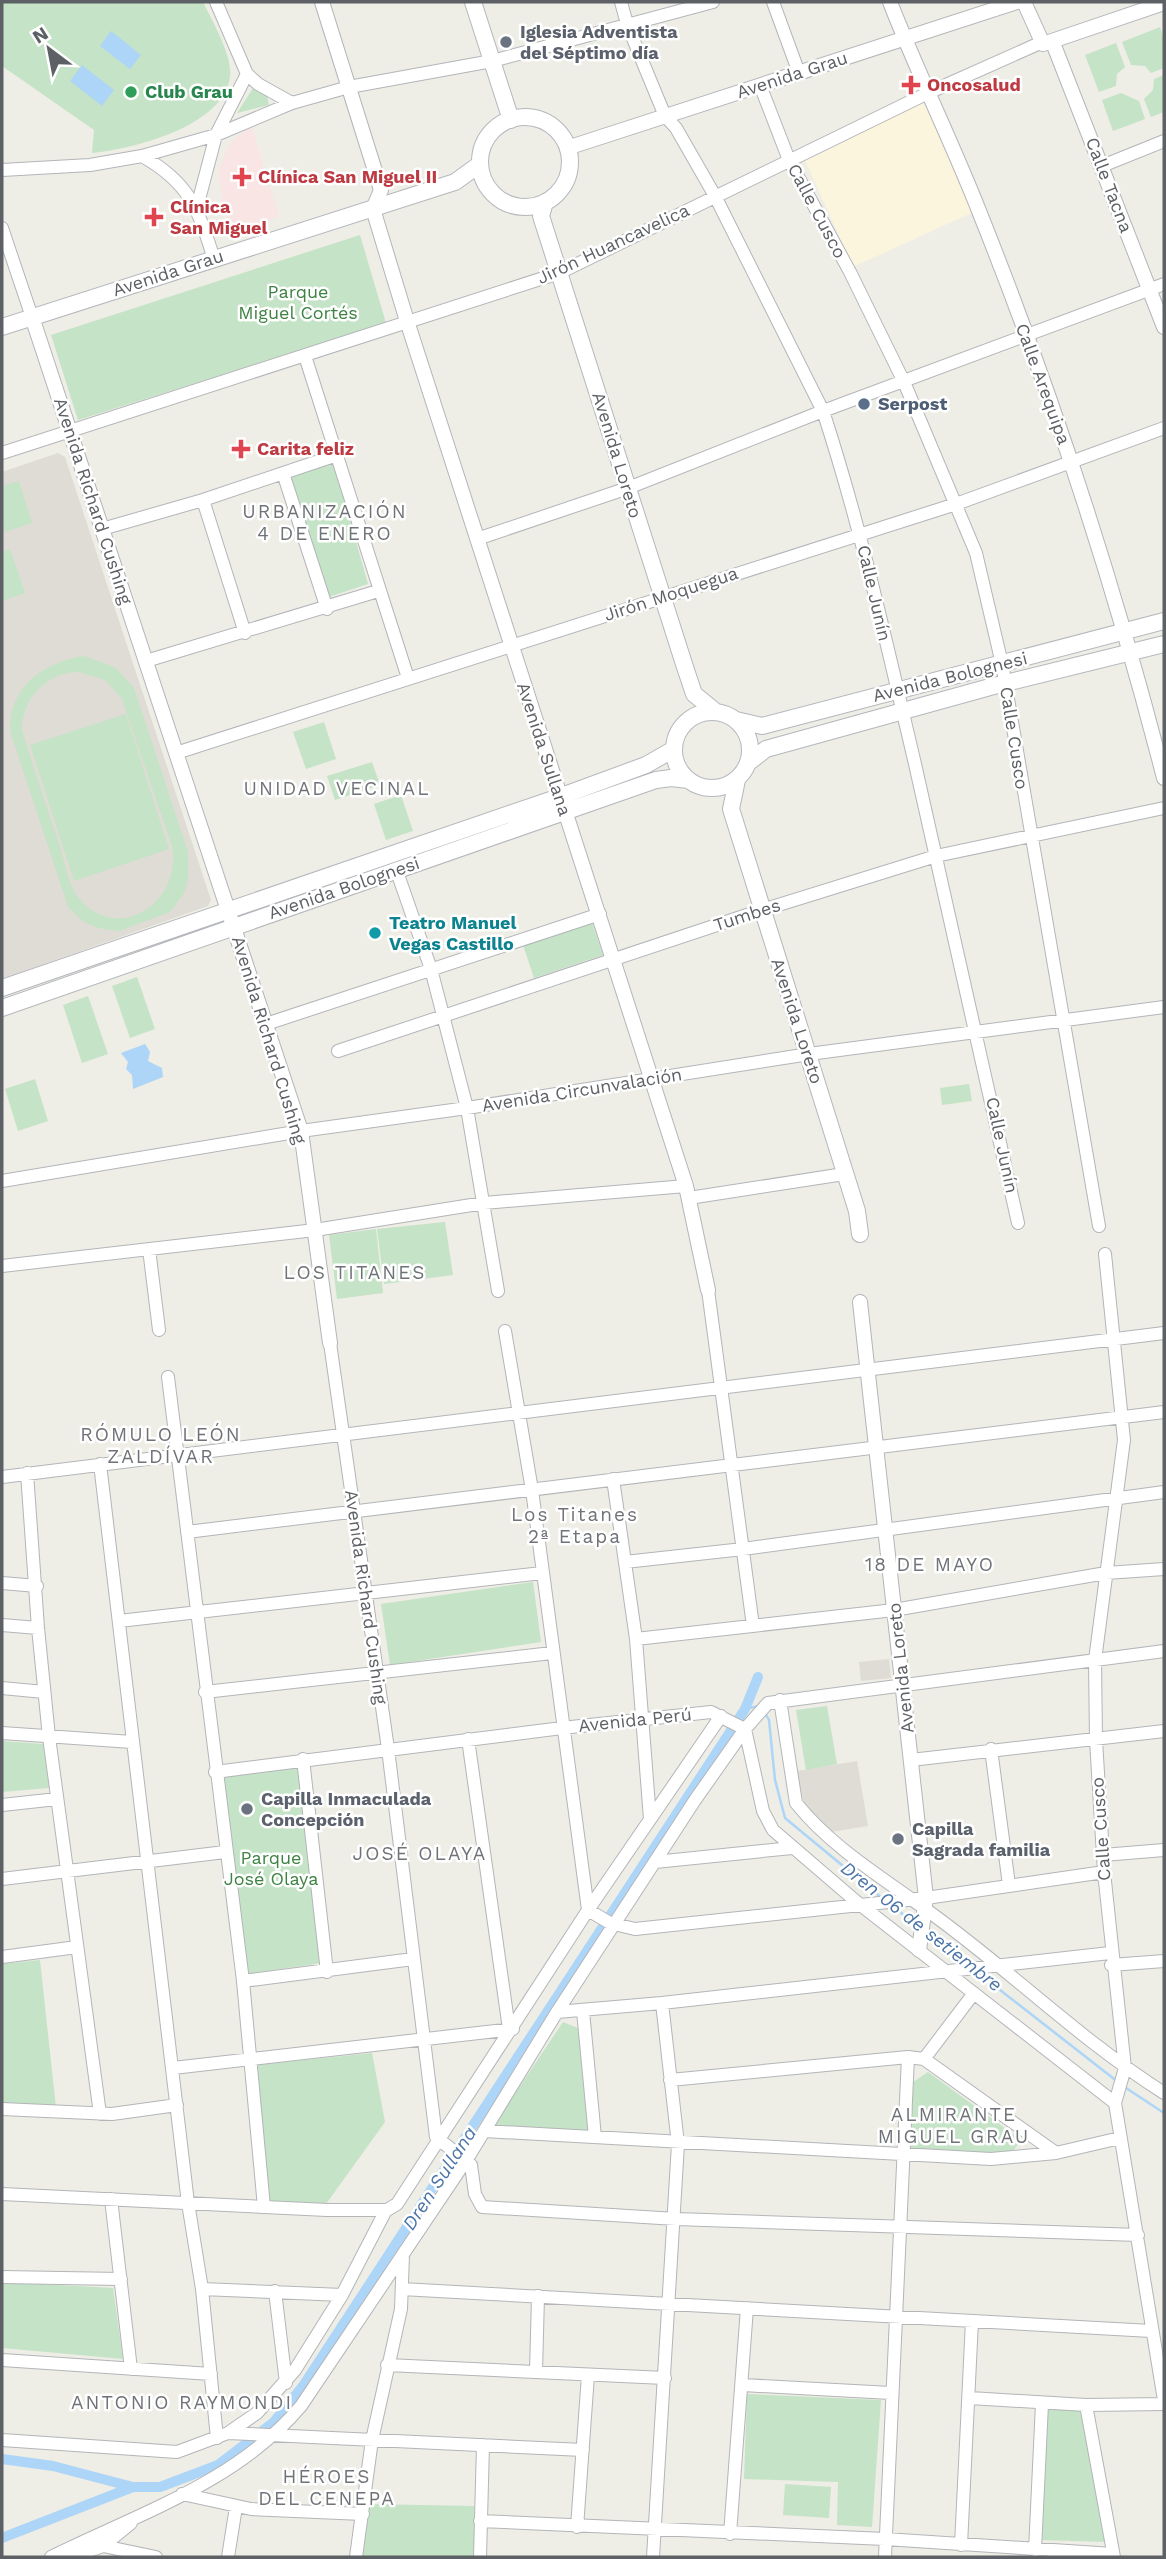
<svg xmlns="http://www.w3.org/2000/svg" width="1166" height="2559" font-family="'Work Sans',sans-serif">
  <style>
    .commercial { fill: #fbf5de }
    .education { fill: #dedcd4 }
    .medical { fill: #f9e6e4 }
    .green { fill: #c5e3c6; fill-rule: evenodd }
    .water { fill: #add5f7 }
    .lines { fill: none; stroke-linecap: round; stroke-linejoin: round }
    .stream { stroke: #add5f7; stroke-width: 2.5 }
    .canal { stroke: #add5f7; stroke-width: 10 }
    .minor-casing { stroke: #b3b5b9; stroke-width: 14 }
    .tertiary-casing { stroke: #b3b5b9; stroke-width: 16 }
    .secondary-casing { stroke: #b4b7bc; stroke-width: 18 }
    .minor { stroke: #fff; stroke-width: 12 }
    .tertiary { stroke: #fff; stroke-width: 14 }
    .secondary { stroke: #fff; stroke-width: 16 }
    .worship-dot { fill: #6b7280; stroke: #fff; stroke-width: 2.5 }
    .health-dot { fill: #e0444e; stroke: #fff; stroke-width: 2.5 }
    .leisure-dot { fill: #2e9e5b; stroke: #fff; stroke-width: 2.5 }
    .service-dot { fill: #5c6f8a; stroke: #fff; stroke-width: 2.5 }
    .culture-dot { fill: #0f9aa8; stroke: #fff; stroke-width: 2.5 }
    .labels { text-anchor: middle; stroke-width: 5; stroke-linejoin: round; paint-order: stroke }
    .worship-label { font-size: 18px; font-weight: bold; fill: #5b616d; stroke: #fff; text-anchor: start }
    .street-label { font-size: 18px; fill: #5d6065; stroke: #fff }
    .health-label { font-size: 18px; font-weight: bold; fill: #be3a42; stroke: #fff; text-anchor: start }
    .leisure-label { font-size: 18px; font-weight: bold; fill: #27864d; stroke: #fff; text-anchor: start }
    .park-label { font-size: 18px; fill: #3e8343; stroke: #fff }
    .service-label { font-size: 18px; font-weight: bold; fill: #4e5e75; stroke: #fff; text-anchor: start }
    .culture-label { font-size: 18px; font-weight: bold; fill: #0d838f; stroke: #fff; text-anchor: start }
    .neighbourhood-label { font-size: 19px; letter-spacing: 2px; fill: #6f7277; stroke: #fff }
    .water-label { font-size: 19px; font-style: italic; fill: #4c76a7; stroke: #fff }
  </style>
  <rect width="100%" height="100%" fill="#eeede6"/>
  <path class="commercial" d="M920,99L928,103L976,211L853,267L803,156Z"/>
  <path class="education" d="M58,453L65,457L211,900L208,906L2,979V472Z
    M889,1659L891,1678L861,1681L859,1662Z
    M857,1761L868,1826L831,1832L811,1818L803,1800L797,1771Z"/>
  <path class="medical" d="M252,127L279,217L234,233L223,206L218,171L229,145L238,135Z"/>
  <path class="green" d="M2,2H203C212,21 233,56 230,77C223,127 132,149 92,153L94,130L2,66Z
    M1160,27L1164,40V68L1151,73L1145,66L1131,65L1122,42Z
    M1116,43L1125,67L1117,74L1116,86L1099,92L1085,55Z
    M1164,75V112L1151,117L1144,99L1153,90L1154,79Z
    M253,88L267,96L269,105L237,113Z
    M1121,93L1139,101L1145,119L1113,131L1102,100Z
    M360,235L386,323L78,420L51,335Z
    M334,464L368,584L329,597L289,475Z
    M19,481L32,523L5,532L2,521V486Z
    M10,549L25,593L2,601V552Z
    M84,656L115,667L134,688L188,852V880L184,893L170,912L119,931L98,928L84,922L68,907L10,731C9,686 44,662 84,656ZM79,672L105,680L122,699L172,846C183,903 116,946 78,897C68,884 65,863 60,847C47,808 34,769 22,730C22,698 47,672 79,672Z
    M126,714L169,849L74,881L30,745Z
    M324,722L336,759L306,769L293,732Z
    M372,762L380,785L335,800L327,776Z
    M401,795L413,831L386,840L374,804Z
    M592,922L603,955L534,978L523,945Z
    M137,977L155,1029L130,1038L112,986Z
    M88,996L108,1054L82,1063L63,1005Z
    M35,1079L48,1121L18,1131L5,1089Z
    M969,1084L972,1101L942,1105L940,1088Z
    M445,1222L453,1275L384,1284L377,1229Z
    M376,1229L383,1293L337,1299L329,1235Z
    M533,1582L541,1642L390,1665L381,1604Z
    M827,1706L837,1764L806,1770L796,1710Z
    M2,1741L43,1744L49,1788L2,1792Z
    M297,1766L322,1963L245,1974L220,1775Z
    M40,1960L56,2108L2,2104V1964Z
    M563,2022L583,2030L590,2133L491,2129Z
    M372,2053L385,2122L326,2204L263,2202L256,2065Z
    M928,2072L1021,2140L1013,2151L991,2153L906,2148L913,2082Z
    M2,2282L113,2288L123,2359L2,2348Z
    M747,2394L881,2400L872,2527L837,2525L838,2482L744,2479Z
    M1048,2408L1081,2410L1107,2542L1041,2540Z
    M785,2484L831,2487L829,2518L783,2515Z
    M368,2504L474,2506L475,2557H360Z"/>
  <path class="water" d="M111,31L141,55L130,69L100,46Z
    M82,65L114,90L102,106L70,81Z
    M145,1044L150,1052L148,1061L162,1068L163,1077L133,1089L132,1075L126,1069L128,1062L121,1053Z"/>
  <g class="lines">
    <path class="stream" d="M745,1709L758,1706
      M765,1713L769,1720L775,1780L785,1818L883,1899
      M894,1907L916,1925
      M927,1933L966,1964
      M977,1972L1118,2082
      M1123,2086L1164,2113"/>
    <path class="canal" d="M2,2459L53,2466L133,2487
      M2,2538L133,2487H160L218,2465L274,2422L303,2386L745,1709L758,1677"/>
    <defs>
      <path id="minor" d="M216,2L247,74L258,84L292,103
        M621,2L627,24L665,116L676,128L715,196L823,411C861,527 887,646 915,764C950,917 985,1070 1018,1223
        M773,2L799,73
        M760,85L789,160L850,272L904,382L976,553L1002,664L1099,1226
        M142,156C190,183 198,209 214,259
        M1102,166L1164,141
        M2,170L90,165L142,156L216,135L292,103L349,87L492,61L713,2
        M197,207L216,135L247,74
        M2,228L32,317
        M305,356L408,678
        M2,453L559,273L928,93L1040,43
        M283,473L327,609
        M203,500L245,633
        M102,529L203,500L337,455
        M477,539L628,488L823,411L1164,284
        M146,661L378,591
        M176,753L956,504L1164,428
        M396,869L431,969L467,1108L498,1291
        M266,1024L600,914
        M338,1051L762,910L936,856L1164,808
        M2,1181L301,1131L467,1108L809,1054L1164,1007
        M689,1198L844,1174
        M149,1249L159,1330
        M1105,1254L1124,1440L1095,1660L1096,1740L1104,1872L1125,2068L1115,2103L1164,2400
        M2,1266L315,1230L484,1203L686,1186
        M708,1290L753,1626
        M505,1331L532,1490L588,1910L610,1923L635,1929L926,1898L1104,1872
        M330,1343L388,1749L436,2137L471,2165L475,2194L482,2207L676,2219L1138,2235
        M168,1377L243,1981L264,2207
        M100,1464L188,2203L202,2289L217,2438
        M27,1473L38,1628L49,1737L100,2114
        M2,1477L1164,1333
        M613,1479L636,1639L650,1819
        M187,1532L1164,1412
        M625,1562L743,1549L1164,1492
        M2,1583L37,1586
        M119,1621L542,1573
        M2,1625L38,1628
        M636,1639L894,1610L1106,1573L1164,1569
        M2,1688L44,1692
        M205,1692L552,1653
        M780,1700L796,1803C831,1847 883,1878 928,1911C1009,1969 1080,2040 1164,2093
        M745,1729L763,1811L773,1830L858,1903L1115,2103
        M2,1733L132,1742
        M468,1739L509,2029
        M991,1749L1009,1885
        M303,1759L327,1972
        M911,1760L1164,1731
        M215,1772L562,1728L711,1712L745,1729
        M2,1805L57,1799
        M1103,1855L1164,1850
        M655,1862L792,1848
        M2,1879L225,1852
        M2,1957L77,1947
        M1111,1965L1164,1961
        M243,1981L413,1959
        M583,2011L595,2137
        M557,2012L662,2003L1110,1953
        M924,2059L974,1993
        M173,2068L513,2029
        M670,2080L908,2057L924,2059L1056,2153
        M2,2109L112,2114L177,2105
        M484,2131L991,2159L1056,2153L1120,2138
        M2,2194L327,2210H387L397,2204L588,1910L721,1716
        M111,2199L131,2369
        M2,2277L121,2279
        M202,2289L342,2295
        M402,2289L1151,2331
        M275,2291L286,2383
        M2,2360L211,2374
        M387,2365L665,2378
        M536,2372L538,2296
        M743,2385L891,2393
        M970,2398L1086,2405L1164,2404
        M1086,2405L1114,2557
        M228,2433L583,2450
        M2,2440L177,2452L228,2433L257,2413L295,2370L342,2295L386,2210
        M182,2494L251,2509L363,2514
        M480,2521L885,2539L1113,2554
        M577,2527L588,2375
        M730,2534L747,2308
        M961,2545L972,2321
        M103,2546L156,2557
        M1035,2550L1042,2404
        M51,2557C138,2514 237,2482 301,2406L467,2159L557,2012L695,1800L745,1729L768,1703L1164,1651
        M72,2557L103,2546L131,2523
        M228,2557L236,2507
        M356,2557L372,2440L401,2309L403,2255
        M480,2557L483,2445
        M653,2557L678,2144L662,2003
        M885,2557L908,2057"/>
      <path id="tertiary" d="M322,2L381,190L373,209L407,321L686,1186L708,1290
        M890,2C918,74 953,144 981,216C1054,399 1115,587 1164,778
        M1024,2L1043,44L1164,3
        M1053,43L1164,327
        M567,148L1017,2
        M32,317L301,1131L330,1343
        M860,1302L926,1898L919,1950"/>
      <path id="secondary" d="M473,2L511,120
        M480 162a45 45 0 1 1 90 0a45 45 0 1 1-90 0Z
        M545,202L541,216L684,664L694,694L716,712
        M2,327L455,182L480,164
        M674 750a38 38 0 1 1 76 0a38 38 0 1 1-76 0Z
        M736,720L762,726L1164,621
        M748,763L766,749L990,687L1164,644
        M737,780L731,809L857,1211L860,1234
        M2,988L559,797L646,765L674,749
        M2,1008L656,780L671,778L689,780"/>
    </defs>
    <use href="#minor" class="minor-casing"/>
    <use href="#tertiary" class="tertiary-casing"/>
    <use href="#secondary" class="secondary-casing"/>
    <use href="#minor" class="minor"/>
    <use href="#tertiary" class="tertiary"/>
    <use href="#secondary" class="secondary"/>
  </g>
  <g class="worship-dot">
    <circle cx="506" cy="42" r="7"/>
    <circle cx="247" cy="1809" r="7"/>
    <circle cx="898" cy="1839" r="7"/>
  </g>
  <g class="health-dot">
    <path d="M907.5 74.5h7v7h7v7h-7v7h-7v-7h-7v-7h7z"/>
    <path d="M238.5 166.5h7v7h7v7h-7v7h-7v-7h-7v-7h7z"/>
    <path d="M150.5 206.5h7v7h7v7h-7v7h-7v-7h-7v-7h7z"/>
    <path d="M237.5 438.5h7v7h7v7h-7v7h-7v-7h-7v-7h7z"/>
  </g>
  <circle class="leisure-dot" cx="131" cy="92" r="7"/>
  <circle class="service-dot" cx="864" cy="404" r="7"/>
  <circle class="culture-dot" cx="375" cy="933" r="7"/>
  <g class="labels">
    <g class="worship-label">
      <text x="520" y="38">Iglesia Adventista<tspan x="520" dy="21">del Séptimo día</tspan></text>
      <text x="261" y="1805">Capilla Inmaculada<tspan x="261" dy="21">Concepción</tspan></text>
      <text x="912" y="1835">Capilla<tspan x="912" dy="21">Sagrada familia</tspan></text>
    </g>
    <g class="street-label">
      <text transform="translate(792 75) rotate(-18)" y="6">Avenida Grau</text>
      <text transform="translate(1109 185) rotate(69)" y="6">Calle Tacna</text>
      <text transform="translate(817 211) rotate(62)" y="6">Calle Cusco</text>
      <text transform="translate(613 244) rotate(-25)" y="6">Jirón Huancavelica</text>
      <text transform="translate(168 273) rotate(-18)" y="6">Avenida Grau</text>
      <text transform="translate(1043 384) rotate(70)" y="6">Calle Arequipa</text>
      <text transform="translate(617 455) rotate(73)" y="6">Avenida Loreto</text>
      <text transform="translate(93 501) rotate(72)" y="6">Avenida Richard Cushing</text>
      <text transform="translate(874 593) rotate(77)" y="6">Calle Junín</text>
      <text transform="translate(671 594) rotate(-18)" y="6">Jirón Moquegua</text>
      <text transform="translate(950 677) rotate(-14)" y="6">Avenida Bolognesi</text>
      <text transform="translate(1014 738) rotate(81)" y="6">Calle Cusco</text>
      <text transform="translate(544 749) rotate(72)" y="6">Avenida Sullana</text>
      <text transform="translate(344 888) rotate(-19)" y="6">Avenida Bolognesi</text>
      <text transform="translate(747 915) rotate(-18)" y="6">Tumbes</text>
      <text transform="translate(797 1021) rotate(72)" y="6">Avenida Loreto</text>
      <text transform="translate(269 1040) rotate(73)" y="6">Avenida Richard Cushing</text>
      <text transform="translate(582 1090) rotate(-9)" y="6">Avenida Circunvalación</text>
      <text transform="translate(1002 1145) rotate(78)" y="6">Calle Junín</text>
      <text transform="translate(366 1597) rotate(82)" y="6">Avenida Richard Cushing</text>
      <text transform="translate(901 1668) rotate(-96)" y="6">Avenida Loreto</text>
      <text transform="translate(635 1720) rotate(-6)" y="6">Avenida Perú</text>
      <text transform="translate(1101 1829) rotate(-94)" y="6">Calle Cusco</text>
    </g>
    <g class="health-label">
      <text x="927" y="91">Oncosalud</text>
      <text x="258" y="183">Clínica San Miguel II</text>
      <text x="170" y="213">Clínica<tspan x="170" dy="21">San Miguel</tspan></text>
      <text x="257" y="455">Carita feliz</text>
    </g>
    <g class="leisure-label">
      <text x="145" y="98">Club Grau</text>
    </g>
    <g class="park-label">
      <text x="298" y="298">Parque<tspan x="298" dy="21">Miguel Cortés</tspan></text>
      <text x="271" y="1864">Parque<tspan x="271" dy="21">José Olaya</tspan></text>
    </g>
    <g class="service-label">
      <text x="878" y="410">Serpost</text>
    </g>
    <g class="culture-label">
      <text x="389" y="929">Teatro Manuel<tspan x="389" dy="21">Vegas Castillo</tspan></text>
    </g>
    <g class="neighbourhood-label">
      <text x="325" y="518">URBANIZACIÓN<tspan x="325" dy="22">4 DE ENERO</tspan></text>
      <text x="337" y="795">UNIDAD VECINAL</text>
      <text x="355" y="1279">LOS TITANES</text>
      <text x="161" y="1441">RÓMULO LEÓN<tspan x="161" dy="22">ZALDÍVAR</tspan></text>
      <text x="575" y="1521">Los Titanes<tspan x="575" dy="22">2ª Etapa</tspan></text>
      <text x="930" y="1571">18 DE MAYO</text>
      <text x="420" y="1860">JOSÉ OLAYA</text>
      <text x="954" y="2121">ALMIRANTE<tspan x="954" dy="22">MIGUEL GRAU</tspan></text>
      <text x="182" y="2409">ANTONIO RAYMONDI</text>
      <text x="327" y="2483">HÉROES<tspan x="327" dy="22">DEL CENEPA</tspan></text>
    </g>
    <g class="water-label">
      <text transform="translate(922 1926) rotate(38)" y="7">Dren 06 de setiembre</text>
      <text transform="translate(439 2178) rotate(-57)" y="7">Dren Sullana</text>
    </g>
  </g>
  <rect width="1166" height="2559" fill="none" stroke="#5d6065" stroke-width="7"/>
  <g transform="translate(49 49) rotate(328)" stroke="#ffffff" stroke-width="5" paint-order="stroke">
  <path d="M0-5L12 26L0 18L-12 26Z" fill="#5d6065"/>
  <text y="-10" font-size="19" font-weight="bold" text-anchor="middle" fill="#5d6065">N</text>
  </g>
</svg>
